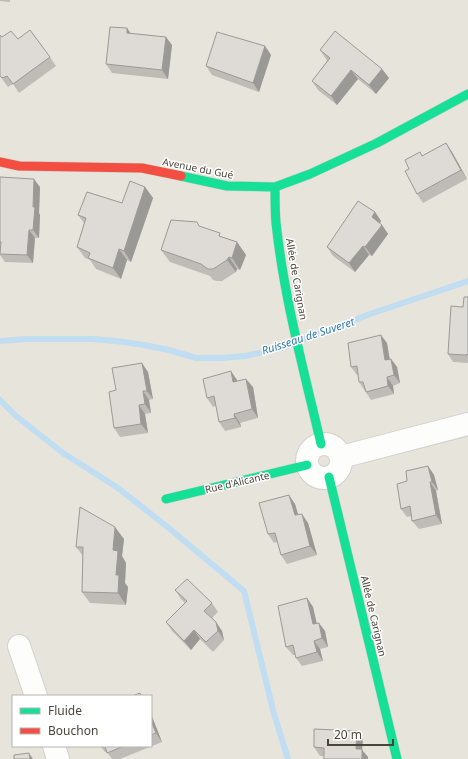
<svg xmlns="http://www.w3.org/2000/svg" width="468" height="759" font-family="'Noto Sans',sans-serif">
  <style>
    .residential { fill: #e7e4dc; fill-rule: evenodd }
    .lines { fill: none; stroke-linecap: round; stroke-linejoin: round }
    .stream { stroke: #c0ddf1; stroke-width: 6 }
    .street-casing { stroke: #d2d0cb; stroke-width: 24 }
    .fast-casing { stroke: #d3cfc5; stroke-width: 10 }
    .jam-casing { stroke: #d3cfc5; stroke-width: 10 }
    .street { stroke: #fdfdfc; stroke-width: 22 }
    .fast { stroke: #16e098; stroke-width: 9 }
    .jam { stroke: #f24e42; stroke-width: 9 }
    .wall { fill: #bfbcb8 }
    .shaded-wall { fill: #9b9996 }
    .building { fill: #dedbd6; stroke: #9b9996 }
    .labels { text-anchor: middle; stroke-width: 3; stroke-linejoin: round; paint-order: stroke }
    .street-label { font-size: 10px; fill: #4b4439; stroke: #fff }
    .water-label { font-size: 11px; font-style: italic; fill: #2e7ab2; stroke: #fff }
  </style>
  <rect width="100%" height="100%" fill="#f4f2ee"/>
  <path class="residential" d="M0,0H468V759H0ZM13,696H151V746H13Z"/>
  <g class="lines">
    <path class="stream" d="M0,341L27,339H93L116,341L144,345L169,350L196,358H221L245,356L273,350L287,346L370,314L468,281
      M0,400L16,416L63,453L118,488L170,529L244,591L274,714L288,759"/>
    <defs>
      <path id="street" d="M307 461a17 17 0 1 1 34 0a17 17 0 1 1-34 0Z
        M341,457L468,424
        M19,646L36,696
        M54,746L58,759"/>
      <path id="fast" d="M181,176L227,186L275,187L310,174L377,143L468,94
        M275,187C275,199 275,211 276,223C284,298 304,371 321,444
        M329,477L397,759
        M166,499L307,465"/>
      <path id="jam" d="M0,162L19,166L142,168L181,176"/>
    </defs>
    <use href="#street" class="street-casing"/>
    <use href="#fast" class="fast-casing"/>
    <use href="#jam" class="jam-casing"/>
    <use href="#street" class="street"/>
    <use href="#fast" class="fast"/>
    <use href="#jam" class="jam"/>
  </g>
  <path class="wall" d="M0,0H10V2L0,1Z
    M127,28L130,33L172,45L168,79L112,73L106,64Z
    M0,35L2,37L18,39L50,57L56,66L19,93L13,84L8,87L0,76Z
    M265,46L271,55L259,92L212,75L206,66Z
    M320,50L382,69L389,78L376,94L358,79L337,105L318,90L312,81L327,61L326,59Z
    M446,143L452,152L467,179L423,203L417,194L409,169L422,156Z
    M0,177L40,187L39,213L40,215L39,238H35L33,263L5,262L0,255Z
    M145,187L153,198L131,262L127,260L121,279L96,269L90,260L85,258L77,247L84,223L78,215L122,203Z
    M375,212L381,221L380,224L382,225L388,234L372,256L369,255L355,272L333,256L327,247Z
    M199,226L222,237L237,242L246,255L240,270L237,269L236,272L222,281H217L213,280L210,276L170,262L161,250Z
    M468,297V363L453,362L448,354L463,307Z
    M387,343L390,359H391L397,367L400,383L393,386L394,394L371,400L359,382L358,375H357L351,367Z
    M148,372L153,399L149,400L151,413L145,414L148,433L120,437L114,428L116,390Z
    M237,380V381L253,387L258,418L240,423L241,427L225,431L219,422L216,406L213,407L207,398Z
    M428,466L434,475L438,490L436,491L442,524L419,529L412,521V516L407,517L401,509L407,481Z
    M295,504L298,515L308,523L317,555L287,564L281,555L277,542L274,543L268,534Z
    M124,539L122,556L126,563L125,583L128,587L126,605L90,603L82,592L83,556L76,547Z
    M175,590L212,603L218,612L212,618L216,622L222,631L224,640L213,652L200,639L191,650L172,631L166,622L185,603L181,599Z
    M307,598L313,607L316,623L325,631L328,647L320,649L323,661L302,666L296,658L295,655H293L286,647Z
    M151,714L162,742L120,759H112L107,752H105L100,746H151Z
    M357,731L363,739L362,750L368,757V759H324V756H320L314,747Z"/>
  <path class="shaded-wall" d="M127,28L133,37L127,33Z
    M166,37L172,45L168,79L162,70Z
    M265,46L271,55L259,92L253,83Z
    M382,69L389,78L376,94L369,85Z
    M351,70L358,79L337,105L331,96Z
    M446,143L452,152L467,179L461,170Z
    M34,179L40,187L39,213L40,215L39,238L33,230Z
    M145,187L153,198L131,262L124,251Z
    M375,212L381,221L378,226L372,217Z
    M382,225L388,234L372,256L365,247Z
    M29,230L35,238L33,263L27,255Z
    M237,242L246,255L240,270L232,258Z
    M363,246L369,255L355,272L349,263Z
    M119,249L127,260L121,279L113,268Z
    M229,257L237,269L236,272L227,260Z
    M381,335L387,343L391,369L385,360Z
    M391,359L397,367L400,383L394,375Z
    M142,363L148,372L153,399L147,391Z
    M231,371L237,380L239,391L233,382Z
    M387,377L393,386L394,394L388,386Z
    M246,379L253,387L258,418L252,409Z
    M143,391L149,400L151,413L145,404Z
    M139,405L145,414L148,433L141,424Z
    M234,414L240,423L241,427L235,418Z
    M428,466L434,475L438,490L432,482Z
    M430,482L436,491L442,524L436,515Z
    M289,495L295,504L301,524L295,515Z
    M302,514L308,523L317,555L310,546Z
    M115,527L124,539L122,556L126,563L125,583L128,587L126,605L118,593L116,575L113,550Z
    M307,598L313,607L319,633L313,624Z
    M216,622L222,631L224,640L218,631Z
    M319,623L325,631L328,647L322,638Z
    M194,630L200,639L191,650L184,641Z
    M314,641L320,649L323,661L317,652Z
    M151,714L162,742L156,733L151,721Z
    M357,731L363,739L362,750L368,757V759H362L356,749Z
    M29,753L33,759H30Z"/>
  <path class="building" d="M110,27L127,28V33L166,37L162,70L106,64Z
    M30,30L50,57L13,84L7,76L2,78L0,76V35L2,37L11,31L18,39Z
    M335,31L382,69L369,85L351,70L331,96L312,81L330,58L320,50Z
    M217,32L265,46L253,83L206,66Z
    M446,143L461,170L417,194L405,171L409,169L405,160L420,152L422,156Z
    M0,177L34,179L33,207H35L33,230H29L27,255L0,254L1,242H0Z
    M130,181L145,187L124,251L119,249L113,268L88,258L90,253L77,247L86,218L78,215L87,192L122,203Z
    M358,201L375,212L372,217L382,225L365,247L363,246L349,263L327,247Z
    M171,220L197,222L199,226L220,233L219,236L237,242L232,258L229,257L227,260L213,269H208L205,267L201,264L161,250Z
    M464,297H468V354L465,355L448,354L451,306L463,307Z
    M381,335L385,360L391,359L394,375L387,377L388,386L366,392L363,382H359L357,366L351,367L348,343Z
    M142,363L147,391H143L145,404L139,405L141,424L114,428L109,392L116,390L112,368Z
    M231,371L233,382L246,379L252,409L234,414L235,418L219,422L214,396L207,398L203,379Z
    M428,466L432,482H430L436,515L412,521L410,506L401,509L397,484L407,481L406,471Z
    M289,495L295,515L302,514L310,546L281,555L275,533L268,534L259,503Z
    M80,507L115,527L113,550L118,551L116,575H119L118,593L82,592L83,547H76Z
    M187,579L212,603L204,611L216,622L218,631L206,642L194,630L184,641L166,622L187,601L175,590Z
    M307,598L313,624L319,623L322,638L314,641L317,652L296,658L293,645L286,647L278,606Z
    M140,693L141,696H132Z
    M151,721L156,733L151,735Z
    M314,729L357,731L356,749H362V759H324V748L314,747Z
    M105,746H124L107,753Z
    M29,753L30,759H14V755Z"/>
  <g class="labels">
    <g class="street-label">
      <text transform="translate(198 168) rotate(11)" y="4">Avenue du Gué</text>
      <text transform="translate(297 279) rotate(80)" y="4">Allée de Carignan</text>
      <text transform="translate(237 482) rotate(-13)" y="4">Rue d'Alicante</text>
      <text transform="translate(374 616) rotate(77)" y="4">Allée de Carignan</text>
    </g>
    <g class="water-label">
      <text transform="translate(308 336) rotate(-18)" y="4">Ruisseau de Suveret</text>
    </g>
  </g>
  <rect x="12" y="695" width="140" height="52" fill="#ffffff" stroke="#b7b4b0"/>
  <rect x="20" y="708" width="20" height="6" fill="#16e098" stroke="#b7b4b0"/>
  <text x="48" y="715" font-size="12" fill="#4b4439">Fluide</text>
  <rect x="20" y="728" width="20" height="6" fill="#f24e42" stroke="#b7b4b0"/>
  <text x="48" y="735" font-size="12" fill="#4b4439">Bouchon</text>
  <path d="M328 739v6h65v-6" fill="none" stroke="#4b4439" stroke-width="2"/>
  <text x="334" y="739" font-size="12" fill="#4b4439" stroke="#ffffff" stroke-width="3" paint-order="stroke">20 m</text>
</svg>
